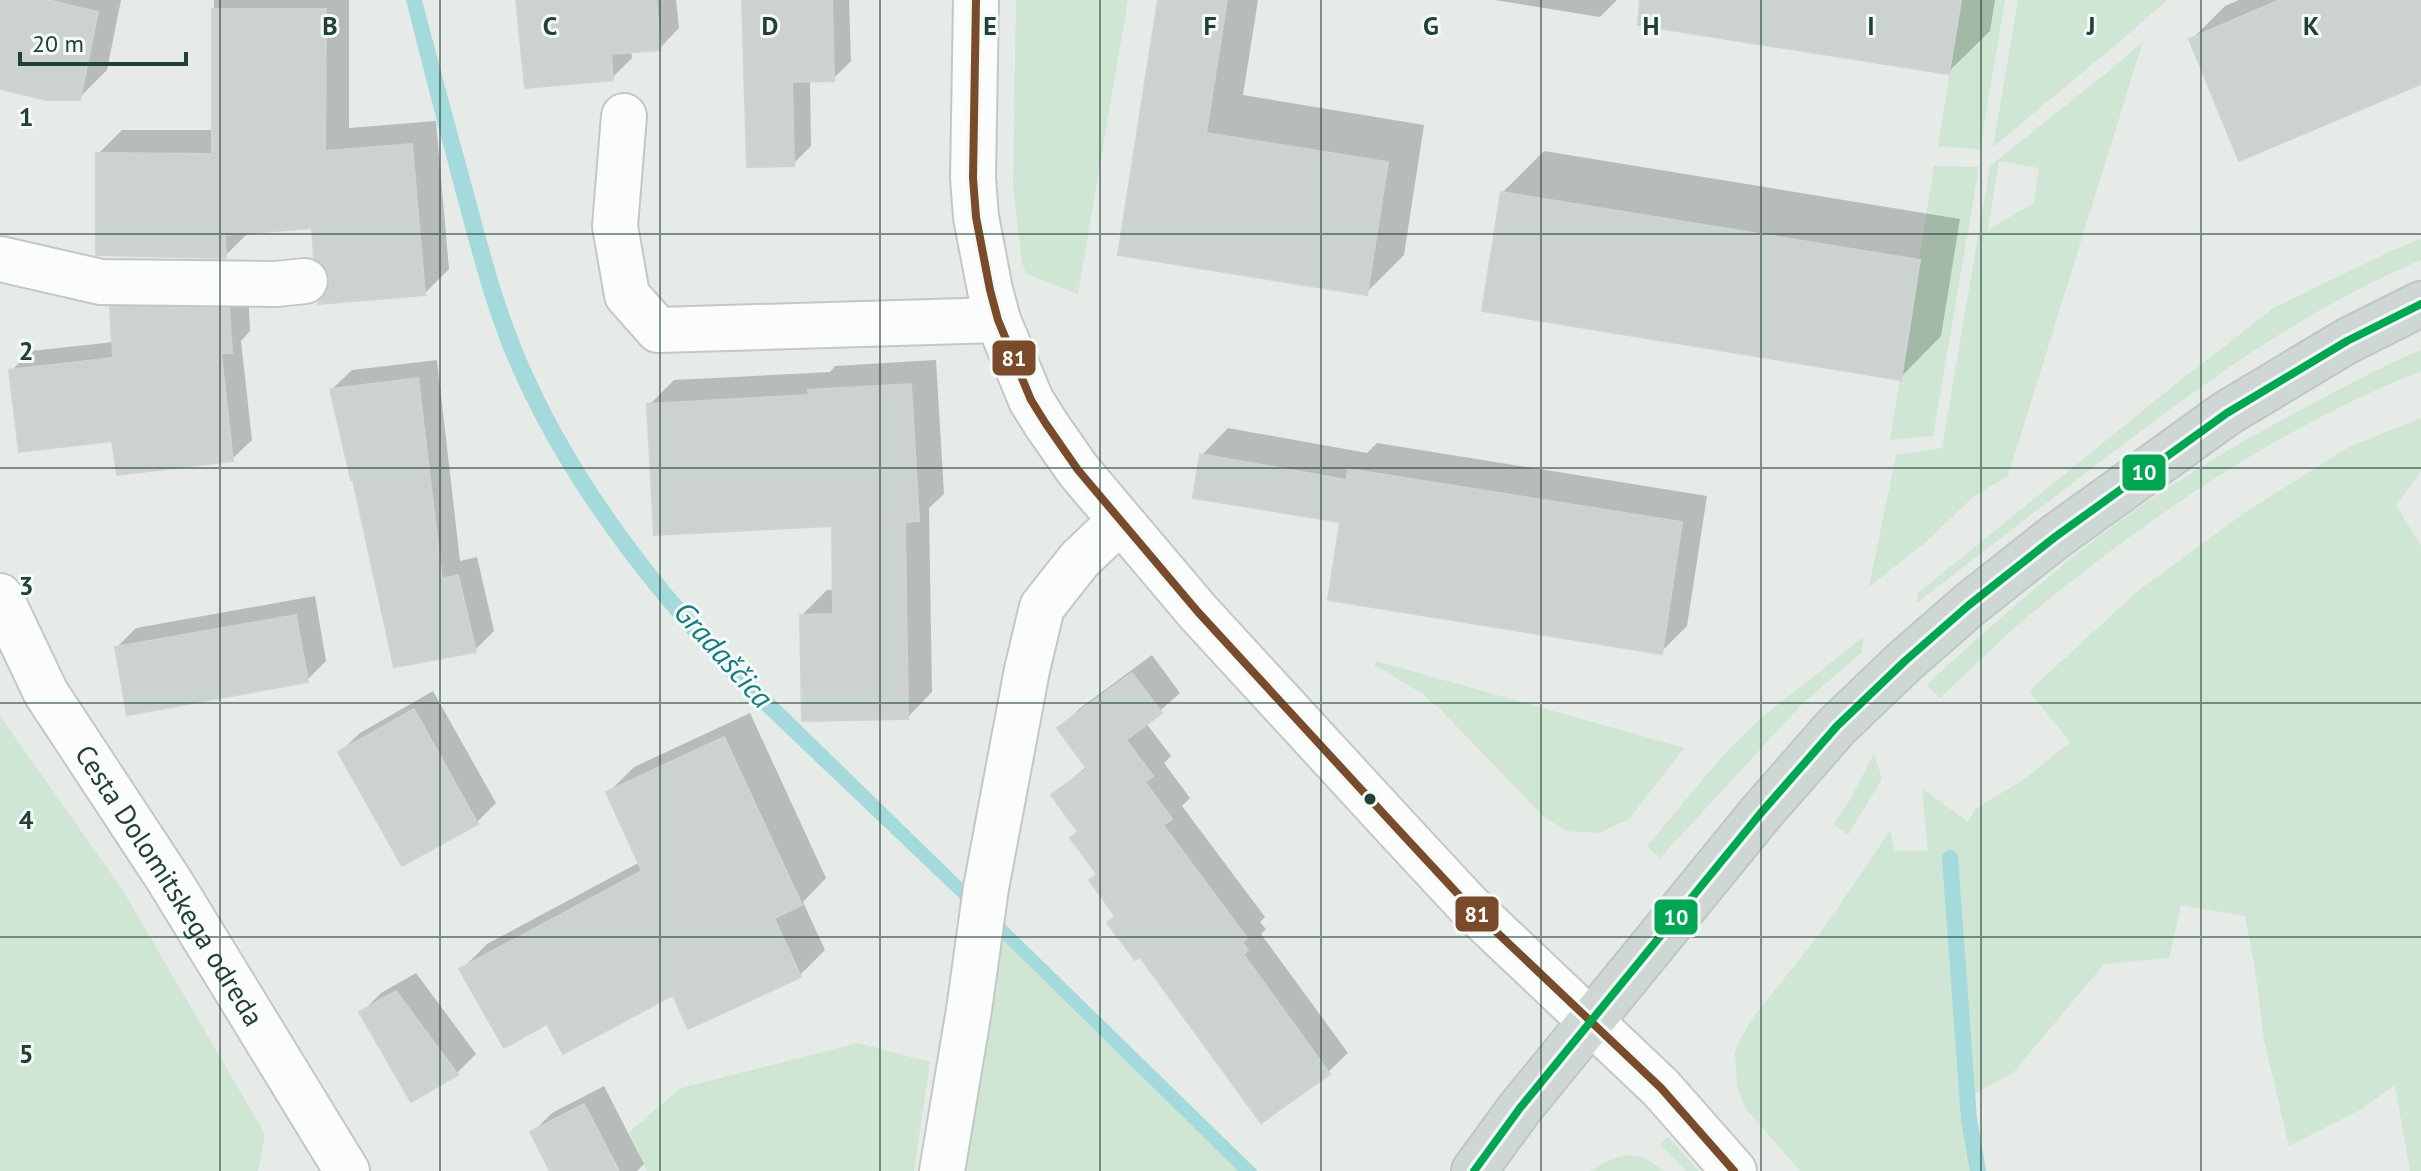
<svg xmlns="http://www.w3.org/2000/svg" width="2421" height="1171" font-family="'PT Sans',sans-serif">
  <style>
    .green { fill: #cee6d3; fill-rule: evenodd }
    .water { fill: #a4dadc }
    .shadow { fill: #0003 }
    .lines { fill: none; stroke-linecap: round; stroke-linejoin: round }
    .stream { stroke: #a4dadc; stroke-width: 16 }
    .building { fill: #ccd2d0; stroke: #ced4d1; stroke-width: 2 }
    .minor-casing { stroke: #c3c8c5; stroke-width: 48 }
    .major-casing { stroke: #bdc7c3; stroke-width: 48 }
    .minor { stroke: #fbfcfc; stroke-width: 44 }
    .major { stroke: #ced7d4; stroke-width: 44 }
    .bus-1-casing { stroke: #f4faf7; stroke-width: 14 }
    .bus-2-casing { stroke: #f4faf7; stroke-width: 14 }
    .bus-1 { stroke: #7a4b2a; stroke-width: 8 }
    .bus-2 { stroke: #00a651; stroke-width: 8 }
    .grid { fill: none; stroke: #214136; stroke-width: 2; stroke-opacity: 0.55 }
    .bus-dot { fill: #214136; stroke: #f4faf7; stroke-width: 3 }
    .labels { text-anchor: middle; stroke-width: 6; stroke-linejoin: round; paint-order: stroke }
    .street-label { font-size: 28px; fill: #214136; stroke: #f4faf7 }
    .water-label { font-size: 30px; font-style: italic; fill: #167a82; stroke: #f4faf7 }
    .grid-label { font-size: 26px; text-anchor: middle; font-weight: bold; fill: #214136; stroke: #f4faf7; stroke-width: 6; stroke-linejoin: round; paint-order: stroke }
    .line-badge { stroke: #f4faf7; stroke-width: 3 }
    .badge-label { font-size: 22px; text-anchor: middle; font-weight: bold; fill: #fff }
  </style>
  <rect width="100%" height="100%" fill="#e6ebe8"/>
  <path class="green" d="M1016,0H1128L1078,294L1026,274L1022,262L1013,186Z
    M1961,0H2005L1980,149L1938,146Z
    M2018,0H2167L2124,38L1993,147Z
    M2143,41L2008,476L1973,497L1927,541L1869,587L1896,455L1942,448L1990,166L2121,61ZM1999,161L2039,168L2034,203L1988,230Z
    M1934,166L1979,167L1933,436L1890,440Z
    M2421,239V260C2300,311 2195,389 2091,469C2033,513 1975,558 1917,603L1918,593L2177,383L2275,307L2395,249Z
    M2421,350V371C2275,429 2141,522 2020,623C1993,647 1967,673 1940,698L1926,685C1983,633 2040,582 2101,535C2167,485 2239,442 2312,404C2348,385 2384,365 2421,350Z
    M2421,418V471L2396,505L2421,546V1171H2410L2395,1085L2360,1110L2289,1146L2264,1040L2255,969L2245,916L2181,905L2169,958L2104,964L2013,1073L1972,1095L1983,1171H1800L1745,1108L1737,1086L1735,1053L1739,1041L1752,1019L1821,932L1890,831L1895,851H1928L1922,788L1968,822L1975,809L2026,778L2070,742L2029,691L2139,590L2247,511L2349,447Z
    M1863,637L1862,652L1803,703L1660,858L1647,846L1725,753L1760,719Z
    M1376,661L1684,748L1629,819L1599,833L1566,831L1543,816L1439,708L1423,694L1374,665Z
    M0,716L122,889L265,1134L258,1171H0Z
    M1874,754L1882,779L1848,835L1833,824L1848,803Z
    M998,935L1238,1171H960Z
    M858,1043L930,1062L914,1171H647L629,1132L681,1088Z
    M1668,1137L1699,1171H1686L1659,1144Z
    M1628,1155L1643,1157L1665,1171H1590L1609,1160Z"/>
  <path class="water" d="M406,0H422C439,64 456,128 474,193C491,257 508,322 537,382C587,488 659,582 740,666L1258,1171H1238L998,935L727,677C644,589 569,493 518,383C491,326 475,265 459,205C441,137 423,68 406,0Z"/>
  <path class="shadow" d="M0,0H121L107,70L79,98L0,77Z
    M214,0H349V128L436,121L449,269L425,293H329L332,279L314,226L249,232L225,256L98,154L122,130H214Z
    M519,0H676L679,28L660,48L631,50L632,58L612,78Z
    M744,0H849L851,61L833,79L810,80L811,146L793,164Z
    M1160,0H1258L1243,95L1424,125L1404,255L1366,293L1120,253Z
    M1495,0H1617L1600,17Z
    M1721,0H1995L1990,31L1948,72Z
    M2239,0H2421V81L2191,40L2225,6Z
    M1544,151L1960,219L1941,336L1900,378L1503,192Z
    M132,289L248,290L250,331L241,341L252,440L232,459L114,439L11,371L31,351L114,342L112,308Z
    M437,360L460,561L477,557L494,631L475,650L332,389L352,370Z
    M936,360L944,494L929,508L932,692L907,718L802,615L827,590H835L834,524L649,405L674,380L830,372L835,366Z
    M1228,428L1367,453L1377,443L1707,496L1687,626L1661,652L1342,520L1202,455Z
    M315,596L326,661L307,680L117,647L136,628Z
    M1152,655L1180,693L1146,723L1171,756L1164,763L1190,798L1182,806L1265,917L1260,922L1266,929L1261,934L1348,1053L1328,1072L1117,916L1080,831L1054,795L1087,766L1060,729L1079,709Z
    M433,691L496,803L477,822L340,752L360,733Z
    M750,713L826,878L803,902L825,950L799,976L674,992L548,1021L462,969L487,944L640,862L609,792L634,767Z
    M416,973L476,1054L457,1073L412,1099L362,1012L381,993Z
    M604,1086L644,1164L637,1171H553L533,1132L552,1113Z"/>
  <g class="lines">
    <path class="stream" d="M1950,858L1969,1119L1978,1171"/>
  </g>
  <path class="building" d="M0,0H48L98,12L80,100H47L0,89Z
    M516,0H656L661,50L611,54L613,80L525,88Z
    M742,0H832L834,81L792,82L794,166L747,167Z
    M1158,0H1227L1206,133L1388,162L1367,295L1118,255Z
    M1640,0H1961L1949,74L1638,25Z
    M2280,0H2421V84L2239,161L2189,39Z
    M212,9H326L325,151L412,144L425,295L318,304L327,292L330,279L325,266L314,258L312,228L225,235L226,258L96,255V153L212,154Z
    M1501,192L1920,260L1901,380L1482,311Z
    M110,307L229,308L232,353H221L233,461L117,475L112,441L19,452L9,370L113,358Z
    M418,378L442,579L458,575L476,652L394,667L353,480H351L330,389Z
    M911,384L919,521L905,522L908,719L802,721L800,615L833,614L832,526L654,535L647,404L809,395L808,390Z
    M1200,454L1347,480L1348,469L1682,522L1662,654L1328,600L1340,522L1193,498Z
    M296,615L308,682L127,715L115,647Z
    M1132,673L1162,713L1126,740L1153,776L1145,782L1172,819L1163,825L1247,938L1242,942L1248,950L1243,954L1330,1074L1261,1123L1140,957L1135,960L1107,923L1115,916L1089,880L1097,874L1070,838L1078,832L1051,795L1087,769L1057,728Z
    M414,709L478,824L402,866L338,752Z
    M724,737L802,905L774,918L801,977L688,1029L673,995L563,1054L547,1024L504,1048L459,969L642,871L606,792Z
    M396,991L458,1075L411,1102L359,1012Z
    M584,1104L619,1171H550L530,1132Z"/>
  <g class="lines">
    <defs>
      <g id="minor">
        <path d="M976,0L973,178L976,217L990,290L998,320L1031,400L1046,424L1078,470L1198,612L1392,823L1469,906L1661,1088L1734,1171"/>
        <path d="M624,116L615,226L627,295L658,330L998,320"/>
        <path d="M0,259L101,282L276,284L305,281"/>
        <path id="s1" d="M0,596L46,693L169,880L347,1171"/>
        <path d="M942,1171L969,1010L986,888L1027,670L1042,607L1080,559L1120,521"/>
      </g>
      <path id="major" d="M1474,1171L1520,1108L1760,814L1837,726L1905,661L1969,605L2055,537L2227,413L2347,341L2421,304"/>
    </defs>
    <use href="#minor" class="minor-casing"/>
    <use href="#major" class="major-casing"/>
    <use href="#minor" class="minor"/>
    <use href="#major" class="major"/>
    <defs>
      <path id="bus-1" d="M976,0L973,178L976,217L990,290L998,320L1031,400L1046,424L1078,470L1198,612L1392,823L1469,906L1661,1088L1734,1171"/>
      <path id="bus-2" d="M1474,1171L1520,1108L1760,814L1837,726L1905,661L1969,605L2055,537L2227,413L2347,341L2421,304"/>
    </defs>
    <use href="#bus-1" class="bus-1-casing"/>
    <use href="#bus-2" class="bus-2-casing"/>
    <use href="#bus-1" class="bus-1"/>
    <use href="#bus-2" class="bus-2"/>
  </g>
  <path class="grid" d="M220,0V1171M440,0V1171M660,0V1171M880,0V1171M1100,0V1171M1321,0V1171M1541,0V1171M1761,0V1171M1981,0V1171M2201,0V1171M0,234H2421M0,468H2421M0,703H2421M0,937H2421"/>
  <circle class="bus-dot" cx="1370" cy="799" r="7"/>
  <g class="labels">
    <g class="street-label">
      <text dy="10" stroke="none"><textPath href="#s1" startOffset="336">Cesta Dolomitskega odreda</textPath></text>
    </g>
    <g class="water-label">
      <text transform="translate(723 655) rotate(48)" y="10">Gradaščica</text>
    </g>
  </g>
  <g class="grid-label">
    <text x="330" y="35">B</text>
    <text x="550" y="35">C</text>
    <text x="770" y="35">D</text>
    <text x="990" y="35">E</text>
    <text x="1210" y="35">F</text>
    <text x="1431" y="35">G</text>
    <text x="1651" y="35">H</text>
    <text x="1871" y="35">I</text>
    <text x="2091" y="35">J</text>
    <text x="2311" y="35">K</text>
    <text x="26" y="126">1</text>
    <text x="26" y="360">2</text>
    <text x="26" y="595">3</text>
    <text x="26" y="829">4</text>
    <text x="26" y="1063">5</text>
  </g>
  <g class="line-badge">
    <rect x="991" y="339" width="46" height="38" rx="8" fill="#7a4b2a"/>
    <rect x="2121" y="453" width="46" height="39" rx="8" fill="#00a651"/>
    <rect x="1454" y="895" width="46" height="38" rx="8" fill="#7a4b2a"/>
    <rect x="1653" y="898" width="46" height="38" rx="8" fill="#00a651"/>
  </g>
  <g class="badge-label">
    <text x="1014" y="366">81</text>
    <text x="2144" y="480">10</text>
    <text x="1477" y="922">81</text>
    <text x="1676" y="925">10</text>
  </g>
  <path d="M20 52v12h166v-12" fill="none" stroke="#214136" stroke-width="4"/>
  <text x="32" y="52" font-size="24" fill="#214136" stroke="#f4faf7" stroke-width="6" paint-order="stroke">20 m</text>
</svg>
